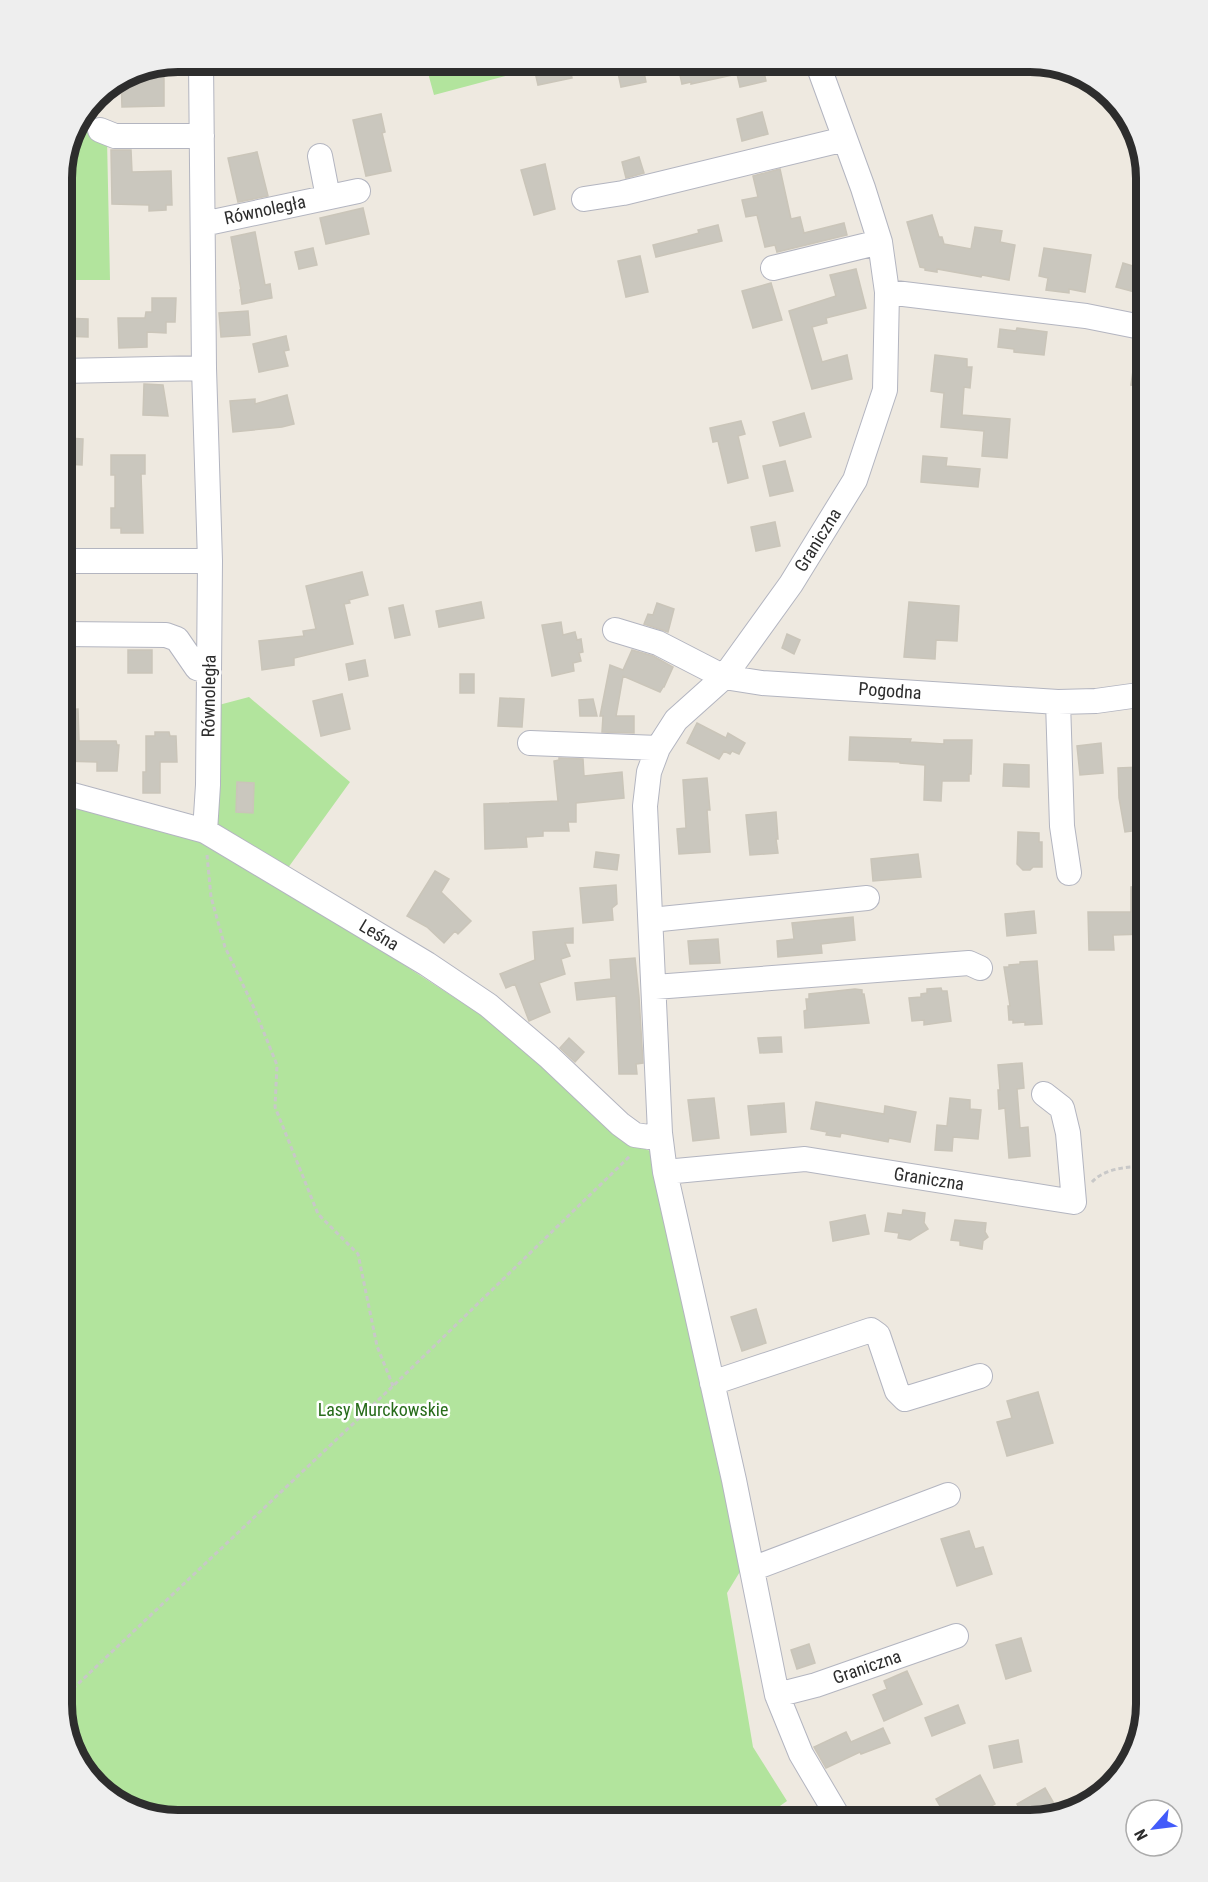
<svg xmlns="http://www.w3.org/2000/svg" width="1208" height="1882" font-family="'Roboto Condensed',sans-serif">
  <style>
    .green { fill: #b2e49d }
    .building { fill: #cac7be; stroke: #cac5b9; stroke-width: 1.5 }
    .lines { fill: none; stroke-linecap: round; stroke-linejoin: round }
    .minor-casing { stroke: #b3b5c0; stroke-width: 26 }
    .path { stroke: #c8c8c8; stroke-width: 3; stroke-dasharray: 4.5 3; stroke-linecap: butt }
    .minor { stroke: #fff; stroke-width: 24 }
    .labels { text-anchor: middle; stroke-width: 5; stroke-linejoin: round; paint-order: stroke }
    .street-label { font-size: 18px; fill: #2d2d2d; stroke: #fff }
    .park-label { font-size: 18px; fill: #286c1b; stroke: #fff }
    .rim { fill: none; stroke: #2d2d2d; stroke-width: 8 }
  </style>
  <rect width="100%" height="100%" fill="#eee9e0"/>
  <path class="green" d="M425,62H558L434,95Z
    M73,129L87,130L107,139L110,280H62V171L71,133Z
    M249,697L350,782L285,872L210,823L215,706Z
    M62,800L199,842L384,952L506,1031L618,1130L647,1150L657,1152L744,1565L727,1593L753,1747L787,1801L760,1820H171L114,1801L74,1756L62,1704Z"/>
  <path class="building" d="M677,62H764L765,68H763L766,81L740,87L737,74L691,84V82L682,84Z
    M642,63L646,82L621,87L617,68Z
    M164,64V106L122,107L121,79L134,70Z
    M569,65L572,78L538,85L535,72Z
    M762,112L768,134L742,141L737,119Z
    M381,114L385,132L382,133L391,171L366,176L353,120Z
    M111,150H131L132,172L171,171L172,205H166V210L149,211V205L112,204Z
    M257,152L268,196L238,202L228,158Z
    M639,157L644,173L626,178L622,162Z
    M545,164L555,209L534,215L521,170Z
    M780,169L791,219L800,217L804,233L844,223L847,235L777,252L775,245L765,247L757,215L746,217L742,200L758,197L753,176Z
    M363,208L369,234L326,244L320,218Z
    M932,215L939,237H942L944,244L971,249L975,227L1002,231L1000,242L1015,245L1009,280L982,275L981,277L937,269V272L925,270V268L920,267L907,222Z
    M718,225L722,241L656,257L653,245L684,237L699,233L698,230Z
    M255,232L265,285L270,284L272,298L242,304L240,290H241L231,237Z
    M313,248L317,265L299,269L295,252Z
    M1044,248L1091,255L1085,292L1069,289V293L1046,290L1048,278L1039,276Z
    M640,256L648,292L626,297L618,261Z
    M1123,263L1146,270V295L1116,287Z
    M856,269L866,308L826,318L827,323L812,327L822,362L847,355L852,379L812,389L789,311L836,296L830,275Z
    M771,283L782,320L753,328L742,291Z
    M152,298H176L175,322H166V333L147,332V347L119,348L118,318H145L146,312H152Z
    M248,311L250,335L221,337L219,313Z
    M62,318L88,319V337L62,336Z
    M1017,328L1047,332L1044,355L1014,352V349L998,347L1000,329L1016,331Z
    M286,336L289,350L284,351L288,366L259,372L253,344Z
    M1137,341L1146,342V387L1131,385Z
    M935,355L967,359V367H972L970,388L964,387L962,415L1010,419L1007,458L982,456L984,431L941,427L944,393L931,391Z
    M144,384L163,385L168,416L143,415Z
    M287,395L294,424L282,427L233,432L230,401L255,399V404Z
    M804,413L811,437L780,446L773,422Z
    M741,421L745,434L738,436L748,478L728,483L718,441L713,442L710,428Z
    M67,438L83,439L82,465L66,464Z
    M111,455H145V474H141L143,533H121V528H111V508H115V475H111Z
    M923,456L947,458L946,466L980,469L978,487L921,482Z
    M785,461L793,491L770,496L763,466Z
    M775,522L780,546L756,551L751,527Z
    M362,572L368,595L349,600L350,603L344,604L353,644L294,658V665L262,670L259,641L304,636L303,631L316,629L306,586Z
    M481,602L484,618L439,627L436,611Z
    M909,602L959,606L957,641L936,640L935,659L904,657Z
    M657,603L674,609L668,632L644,624L648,614L653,615Z
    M403,605L410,635L395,638L389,608Z
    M561,622L563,635L575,632L577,640L581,639L583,652L579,653L581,661L573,663L574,671L552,676L542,625Z
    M787,634L800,640L794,654L782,648Z
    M128,650H152V673H128Z
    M632,650L653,656L673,667L664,687H663L660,692L623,676L616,716H634V733L602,732L603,716H600L610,665L623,670Z
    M365,660L368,676L349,680L346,664Z
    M460,674H474V693H460Z
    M342,694L350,729L321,736L313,701Z
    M500,698L524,699L522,727L498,726Z
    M593,699L597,716H580L579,700Z
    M78,709L79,741H116L117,745H119L117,771H97V762L62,761V710Z
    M697,723L726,738L728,733L745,743L739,754L732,751L730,754L724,751L719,759L687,743Z
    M155,732H169L170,736H176L177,762H160V793H143V772H146V736H155Z
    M850,737L911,739L910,742L944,744V740H972L971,774H969V781H942L941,801L924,800L925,765L900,763V762L849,760Z
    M1101,743L1103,773L1080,775L1077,746Z
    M559,758L583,759L584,776L622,772L624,798L576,803V822H568L569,831H543V836L526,837L527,847L485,849L484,804L558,801L554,761L559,760Z
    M1004,764L1029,765V787L1003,786Z
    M1141,767L1142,797H1139L1142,815H1137L1139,830L1125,832L1119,798L1118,768Z
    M707,778L710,810H707L710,852L679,854L677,829L686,828L683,780Z
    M237,782L254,783L253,813L236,812Z
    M776,812L778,839H776L778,853L750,855L746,815Z
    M1018,832L1039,833V842H1042V867H1033L1030,870H1023L1017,864Z
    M596,852L619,855L617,870L594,867Z
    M918,854L921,877L873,881L871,859Z
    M435,871L449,879L441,892L471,921L458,934L455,931L444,943L427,927L407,916Z
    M616,885L617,904L612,908L613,920L583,923L580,888Z
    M1146,886V934L1113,935L1114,950H1089L1088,912H1131V887Z
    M1034,911L1036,933L1007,936L1005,914Z
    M853,917L855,940L821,944L822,953L778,957L777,941L794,939L792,923Z
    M573,928V943H565L570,956L561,959L565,974L539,983L550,1012L529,1021L515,984L506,988L500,974L535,960L533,932Z
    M718,939L720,963L690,964L688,941Z
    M635,958L639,997L643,1063L636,1064L637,1074H619L616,996L577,1000L575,983L611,979L610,960Z
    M1037,961L1042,1024L1025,1025V1022L1013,1023V1020H1009L1008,1006H1010L1004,967H1009V965L1020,964V962Z
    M941,988L942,991H947L951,1021L924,1025V1020L912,1021L909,998L921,997V994L927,993V989Z
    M855,989L862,990V994H864L869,1023L805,1028L804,1011L807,1010L806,999H809V994Z
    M781,1037L782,1052L760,1053L758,1038Z
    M569,1038L584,1052L575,1062L560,1048Z
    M1022,1063L1024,1088L1017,1089L1020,1128L1028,1127L1030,1156L1009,1158L1005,1108L999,1109L998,1090H1000L998,1065Z
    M714,1098L719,1138L693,1141L688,1100Z
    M950,1098L970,1100V1109L981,1110L978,1139L953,1137L952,1151L935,1150L937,1125L947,1126Z
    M816,1102L884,1114L885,1106L916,1112L910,1142L889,1138L888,1142L841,1133L840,1137L826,1135L827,1132L811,1129Z
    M784,1103L786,1132L751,1135L748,1106Z
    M903,1210L925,1213L924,1223L928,1229L910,1240L898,1238L899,1233L885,1231L888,1213L902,1215Z
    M865,1215L869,1234L833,1241L830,1222Z
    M955,1220L986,1223L985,1232L988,1237L983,1241L982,1249L960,1245V1241L951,1240Z
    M756,1309L766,1343L742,1351L731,1317Z
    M1038,1392L1053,1443L1007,1456L997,1422L1012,1418L1007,1401Z
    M969,1531L975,1549L983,1547L992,1574L957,1586L941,1539Z
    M1021,1638L1031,1671L1006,1679L996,1645Z
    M809,1644L815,1663L797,1669L791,1650Z
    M907,1671L922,1704L884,1721L873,1695L887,1689L884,1681Z
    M958,1705L965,1723L932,1736L925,1718Z
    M883,1728L890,1743L861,1754L860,1752L826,1768L814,1747L846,1732L851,1742Z
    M1018,1740L1022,1762L994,1768L989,1746Z
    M980,1775L995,1804L966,1820H948L936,1799Z
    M1045,1788L1056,1807L1036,1819L1026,1821L1017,1804Z"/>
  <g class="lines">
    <defs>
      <path id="minor" d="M201,62L204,368L210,561L208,785L205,831
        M817,62L863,188L880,242L887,292L885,390L855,480L791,584L724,677L676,720L658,748L649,772L645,806L660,1133L665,1172L734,1480L777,1695L801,1754L840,1820
        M100,130L115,136H202
        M320,156L328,197
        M584,199L623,193L845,139
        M203,224L358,191
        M773,268L880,242
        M887,292L1086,316L1146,328
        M62,371L204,368
        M62,561H210
        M615,630L658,643L724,677L762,683L1058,702L1096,701L1146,694
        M62,634L166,635L177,639L197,668L209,672
        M1058,702L1062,826L1069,873
        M530,743L658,748
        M62,792L205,831L427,964L488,1005L548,1056L620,1124L635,1135L649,1137L660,1133
        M651,920L867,898
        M655,987L969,963L980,968
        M665,1172L805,1159L1074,1202L1068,1133L1062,1108L1044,1094
        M712,1383L871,1330L878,1335L897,1391L905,1399L980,1376
        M752,1569L948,1495
        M777,1695L816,1685L956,1636"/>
    </defs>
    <use href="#minor" class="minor-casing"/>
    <path class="path" d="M207,855L211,897L225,947L254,1008L277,1065L275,1107L318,1214L358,1254L377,1346L393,1386
      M1092,1182C1105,1168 1129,1166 1146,1167
      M62,1699L393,1386L631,1155"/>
    <use href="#minor" class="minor"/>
  </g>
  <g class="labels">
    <g class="street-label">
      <text transform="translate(265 210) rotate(-12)" y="6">Równoległa</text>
      <text transform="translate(818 540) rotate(-58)" y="6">Graniczna</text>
      <text transform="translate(890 691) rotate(4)" y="6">Pogodna</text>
      <text transform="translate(209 696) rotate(-89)" y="6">Równoległa</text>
      <text transform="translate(379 935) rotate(31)" y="6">Leśna</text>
      <text transform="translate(929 1179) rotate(9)" y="6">Graniczna</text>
      <text transform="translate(867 1667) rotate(-19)" y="6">Graniczna</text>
    </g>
    <g class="park-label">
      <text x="383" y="1416">Lasy Murckowskie</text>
    </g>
  </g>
  <path d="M0 0H1208V1882H0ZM178 72H1030A106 106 0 0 1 1136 178V1704A106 106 0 0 1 1030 1810H178A106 106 0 0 1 72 1704V178A106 106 0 0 1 178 72Z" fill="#eee" fill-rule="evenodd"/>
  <path class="rim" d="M178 72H1030A106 106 0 0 1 1136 178V1704A106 106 0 0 1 1030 1810H178A106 106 0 0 1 72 1704V178A106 106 0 0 1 178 72Z"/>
  <g transform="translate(1154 1828) rotate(242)"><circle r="28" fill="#ffffff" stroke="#ababab" stroke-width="1.5"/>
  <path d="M0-4.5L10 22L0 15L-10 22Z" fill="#425bfa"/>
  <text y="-9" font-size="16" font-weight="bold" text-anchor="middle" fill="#2d2d2d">N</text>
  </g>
</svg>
